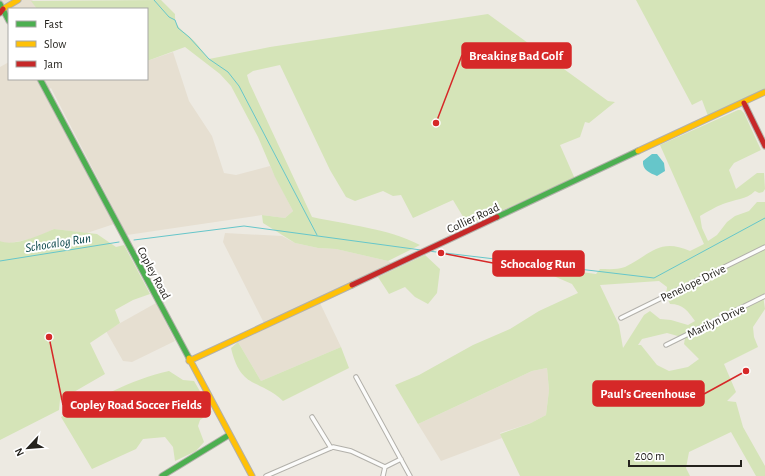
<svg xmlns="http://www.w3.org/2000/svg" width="765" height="476" font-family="'Alegreya Sans',sans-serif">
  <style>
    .built { fill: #e6dfd1 }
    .green { fill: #d5e4b8; fill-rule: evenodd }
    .water { fill: #66c6ca }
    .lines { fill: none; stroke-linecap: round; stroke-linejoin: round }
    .stream { stroke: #66c6ca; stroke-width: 1 }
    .street-casing { stroke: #b2b0aa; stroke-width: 5.5 }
    .fast-casing { stroke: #b2b0aa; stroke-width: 7 }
    .slow-casing { stroke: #b2b0aa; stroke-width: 7 }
    .jam-casing { stroke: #b2b0aa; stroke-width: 7 }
    .street { stroke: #fcfcfb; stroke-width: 3.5 }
    .fast { stroke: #4caf50; stroke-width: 5 }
    .slow { stroke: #ffc107; stroke-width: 5 }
    .jam { stroke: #c62828; stroke-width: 5 }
    .labels { text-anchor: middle; stroke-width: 4; stroke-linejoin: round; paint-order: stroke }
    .street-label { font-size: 12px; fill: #24221d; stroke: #fff }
    .water-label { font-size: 13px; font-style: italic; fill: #094549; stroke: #fff }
    .leader { fill: none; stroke: #d62828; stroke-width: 1.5 }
    .callout-dot { fill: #d62828; stroke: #fff; stroke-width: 1.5 }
    .callout { fill: #d62828; stroke: #d62828; stroke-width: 1.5 }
    .callout-label { font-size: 13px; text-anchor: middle; font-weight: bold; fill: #fff }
  </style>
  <rect width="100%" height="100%" fill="#edeae2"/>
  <path class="built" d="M0,0H33L32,1L37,9H9V17Z
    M173,52L189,101L212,136L224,173L236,175L270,166L293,211L285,218L262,215L127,235L51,88L47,90L41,79H147V61Z
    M9,62V79H36L114,224L87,233L54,229L38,237L6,244L0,241V67Z
    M225,233L282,236L295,243L318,248L336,249L388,261L395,265L265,325L223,242Z
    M156,303L175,341L132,362L123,361L106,331Z
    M320,303L341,347L261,381L238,342Z
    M547,368L549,390L546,415L531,423L500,433L502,438L441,461L418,424L532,371Z"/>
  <path class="green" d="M161,0L175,14C174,26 182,30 190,37C197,43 203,52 209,59L270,47L488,14L608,101L615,102L589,123L585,122L580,137L560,145L575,179L468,225L453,200L413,218L401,195L393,196L383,191L355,201L346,197L330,170L280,65L253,71L247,75L249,82L312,217C348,225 387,228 420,245L388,261L336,249L318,248L295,243L263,223L262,215L285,218L293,211L275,177L258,137L231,86L220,74L185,47L147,61V9H37L31,1Z
    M636,0H765V89L708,116L702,100L692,105Z
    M738,110H741L744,113L761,150L734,163L729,170L736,189L757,173H764L765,189L763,192L759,193L755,191C746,200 735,199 723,204C715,207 707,212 700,216L702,228L708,241L717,235L727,222L735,216L749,211L757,202H765V293L763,295L765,309L753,327L754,337L758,347L724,364L736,392L727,401L736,402L743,427L765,466V476H756L731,432L689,452L686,468L690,476H520L500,434L531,423L546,415L549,390L547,368L532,371L418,424L395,385L419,375L473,345L510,329L539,311L578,293L572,284L542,271L552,268L596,274L600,269C608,269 617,270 625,267C650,255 659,237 690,251L704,244L660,145ZM659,281L667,287L666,296L670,304C683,304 688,311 695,321L688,325L671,320L660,319L650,311L644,315L623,348L619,325L600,285ZM667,333L685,338L684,344L699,359L688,367L669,371L657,365L641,345H638L642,339Z
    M54,229L97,234L116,247L124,245L150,294L133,300L115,310L120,323L90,343L105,374L60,400L59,410L0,440V241C14,247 40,235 54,229Z
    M425,255L440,269L437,293L428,304L415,297L405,287L389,294L378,277Z
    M238,342L261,381L341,347L349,368L283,401C258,378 241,390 231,348Z
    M169,371L183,380L194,381L212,412L200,420L198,426L204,442L196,451L175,461L173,447L165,437L143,439L136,449L92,469L61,417C97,399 129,380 169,371Z"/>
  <path class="water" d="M652,154H657L664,163L665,171L657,176C650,173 642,170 643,161Z"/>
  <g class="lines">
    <path class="stream" d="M154,0L169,17L175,20L178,28L189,37L209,59L228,72L239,86L317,235
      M134,240L244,226L421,250
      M428,251L654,278L765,218
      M0,261L119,242"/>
    <defs>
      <path id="street" d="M621,318L765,247
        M666,345L765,296
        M356,377L410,476
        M312,417L331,448
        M385,467L401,459
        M266,476L333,447L351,451L385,467
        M383,476L385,467"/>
      <path id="fast" d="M0,4L9,21
        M40,79L189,358
        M497,217L638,151
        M162,476L229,435"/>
      <path id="slow" d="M3,9L18,0
        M638,151L765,92
        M189,358L252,476
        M189,361L352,285"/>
      <path id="jam" d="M0,13L3,9
        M744,103L765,146
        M352,285L497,217"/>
    </defs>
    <use href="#street" class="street-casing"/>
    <use href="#fast" class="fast-casing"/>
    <use href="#slow" class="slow-casing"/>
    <use href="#jam" class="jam-casing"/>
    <use href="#street" class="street"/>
    <use href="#fast" class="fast"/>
    <use href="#slow" class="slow"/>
    <use href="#jam" class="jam"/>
  </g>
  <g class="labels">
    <g class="street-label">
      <text transform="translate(473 218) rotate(-25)" y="4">Collier Road</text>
      <text transform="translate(154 273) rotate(62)" y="4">Copley Road</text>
      <text transform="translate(693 283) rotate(-26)" y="4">Penelope Drive</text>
      <text transform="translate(716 321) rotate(-26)" y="4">Marilyn Drive</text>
    </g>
    <g class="water-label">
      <text transform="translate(58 242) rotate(-9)" y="5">Schocalog Run</text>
    </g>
  </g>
  <path class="leader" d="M436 123L462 55M441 253L493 263M746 371L704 394M49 337L63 405"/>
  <g class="callout-dot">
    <circle cx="436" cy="123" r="4"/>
    <circle cx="441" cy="253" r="4"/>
    <circle cx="746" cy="371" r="4"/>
    <circle cx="49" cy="337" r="4"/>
  </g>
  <g class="callout">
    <rect x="462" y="43" width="109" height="25" rx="4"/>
    <rect x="493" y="251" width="91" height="25" rx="4"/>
    <rect x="593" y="381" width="111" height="25" rx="4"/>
    <rect x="63" y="392" width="147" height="25" rx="4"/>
  </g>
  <g class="callout-label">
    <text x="516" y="60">Breaking Bad Golf</text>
    <text x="538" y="268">Schocalog Run</text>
    <text x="648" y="398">Paul's Greenhouse</text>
    <text x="136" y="409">Copley Road Soccer Fields</text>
  </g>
  <rect x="8" y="8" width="140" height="72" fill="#ffffff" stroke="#a7a7a5"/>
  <rect x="16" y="21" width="20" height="6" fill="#4caf50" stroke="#a7a7a5"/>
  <text x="44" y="28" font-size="12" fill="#24221d">Fast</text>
  <rect x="16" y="41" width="20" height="6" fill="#ffc107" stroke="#a7a7a5"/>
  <text x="44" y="48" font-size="12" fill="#24221d">Slow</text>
  <rect x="16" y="61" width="20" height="6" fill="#c62828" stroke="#a7a7a5"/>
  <text x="44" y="68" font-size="12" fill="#24221d">Jam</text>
  <g transform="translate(28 448) rotate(244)" stroke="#ffffff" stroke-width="3" paint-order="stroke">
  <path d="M0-3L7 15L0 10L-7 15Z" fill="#24221d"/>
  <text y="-6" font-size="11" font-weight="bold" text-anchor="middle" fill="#24221d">N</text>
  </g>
  <path d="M629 460v6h112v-6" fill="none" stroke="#24221d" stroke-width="2"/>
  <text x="635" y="460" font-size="12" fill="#24221d" stroke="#ffffff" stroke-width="3" paint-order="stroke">200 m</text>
</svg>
